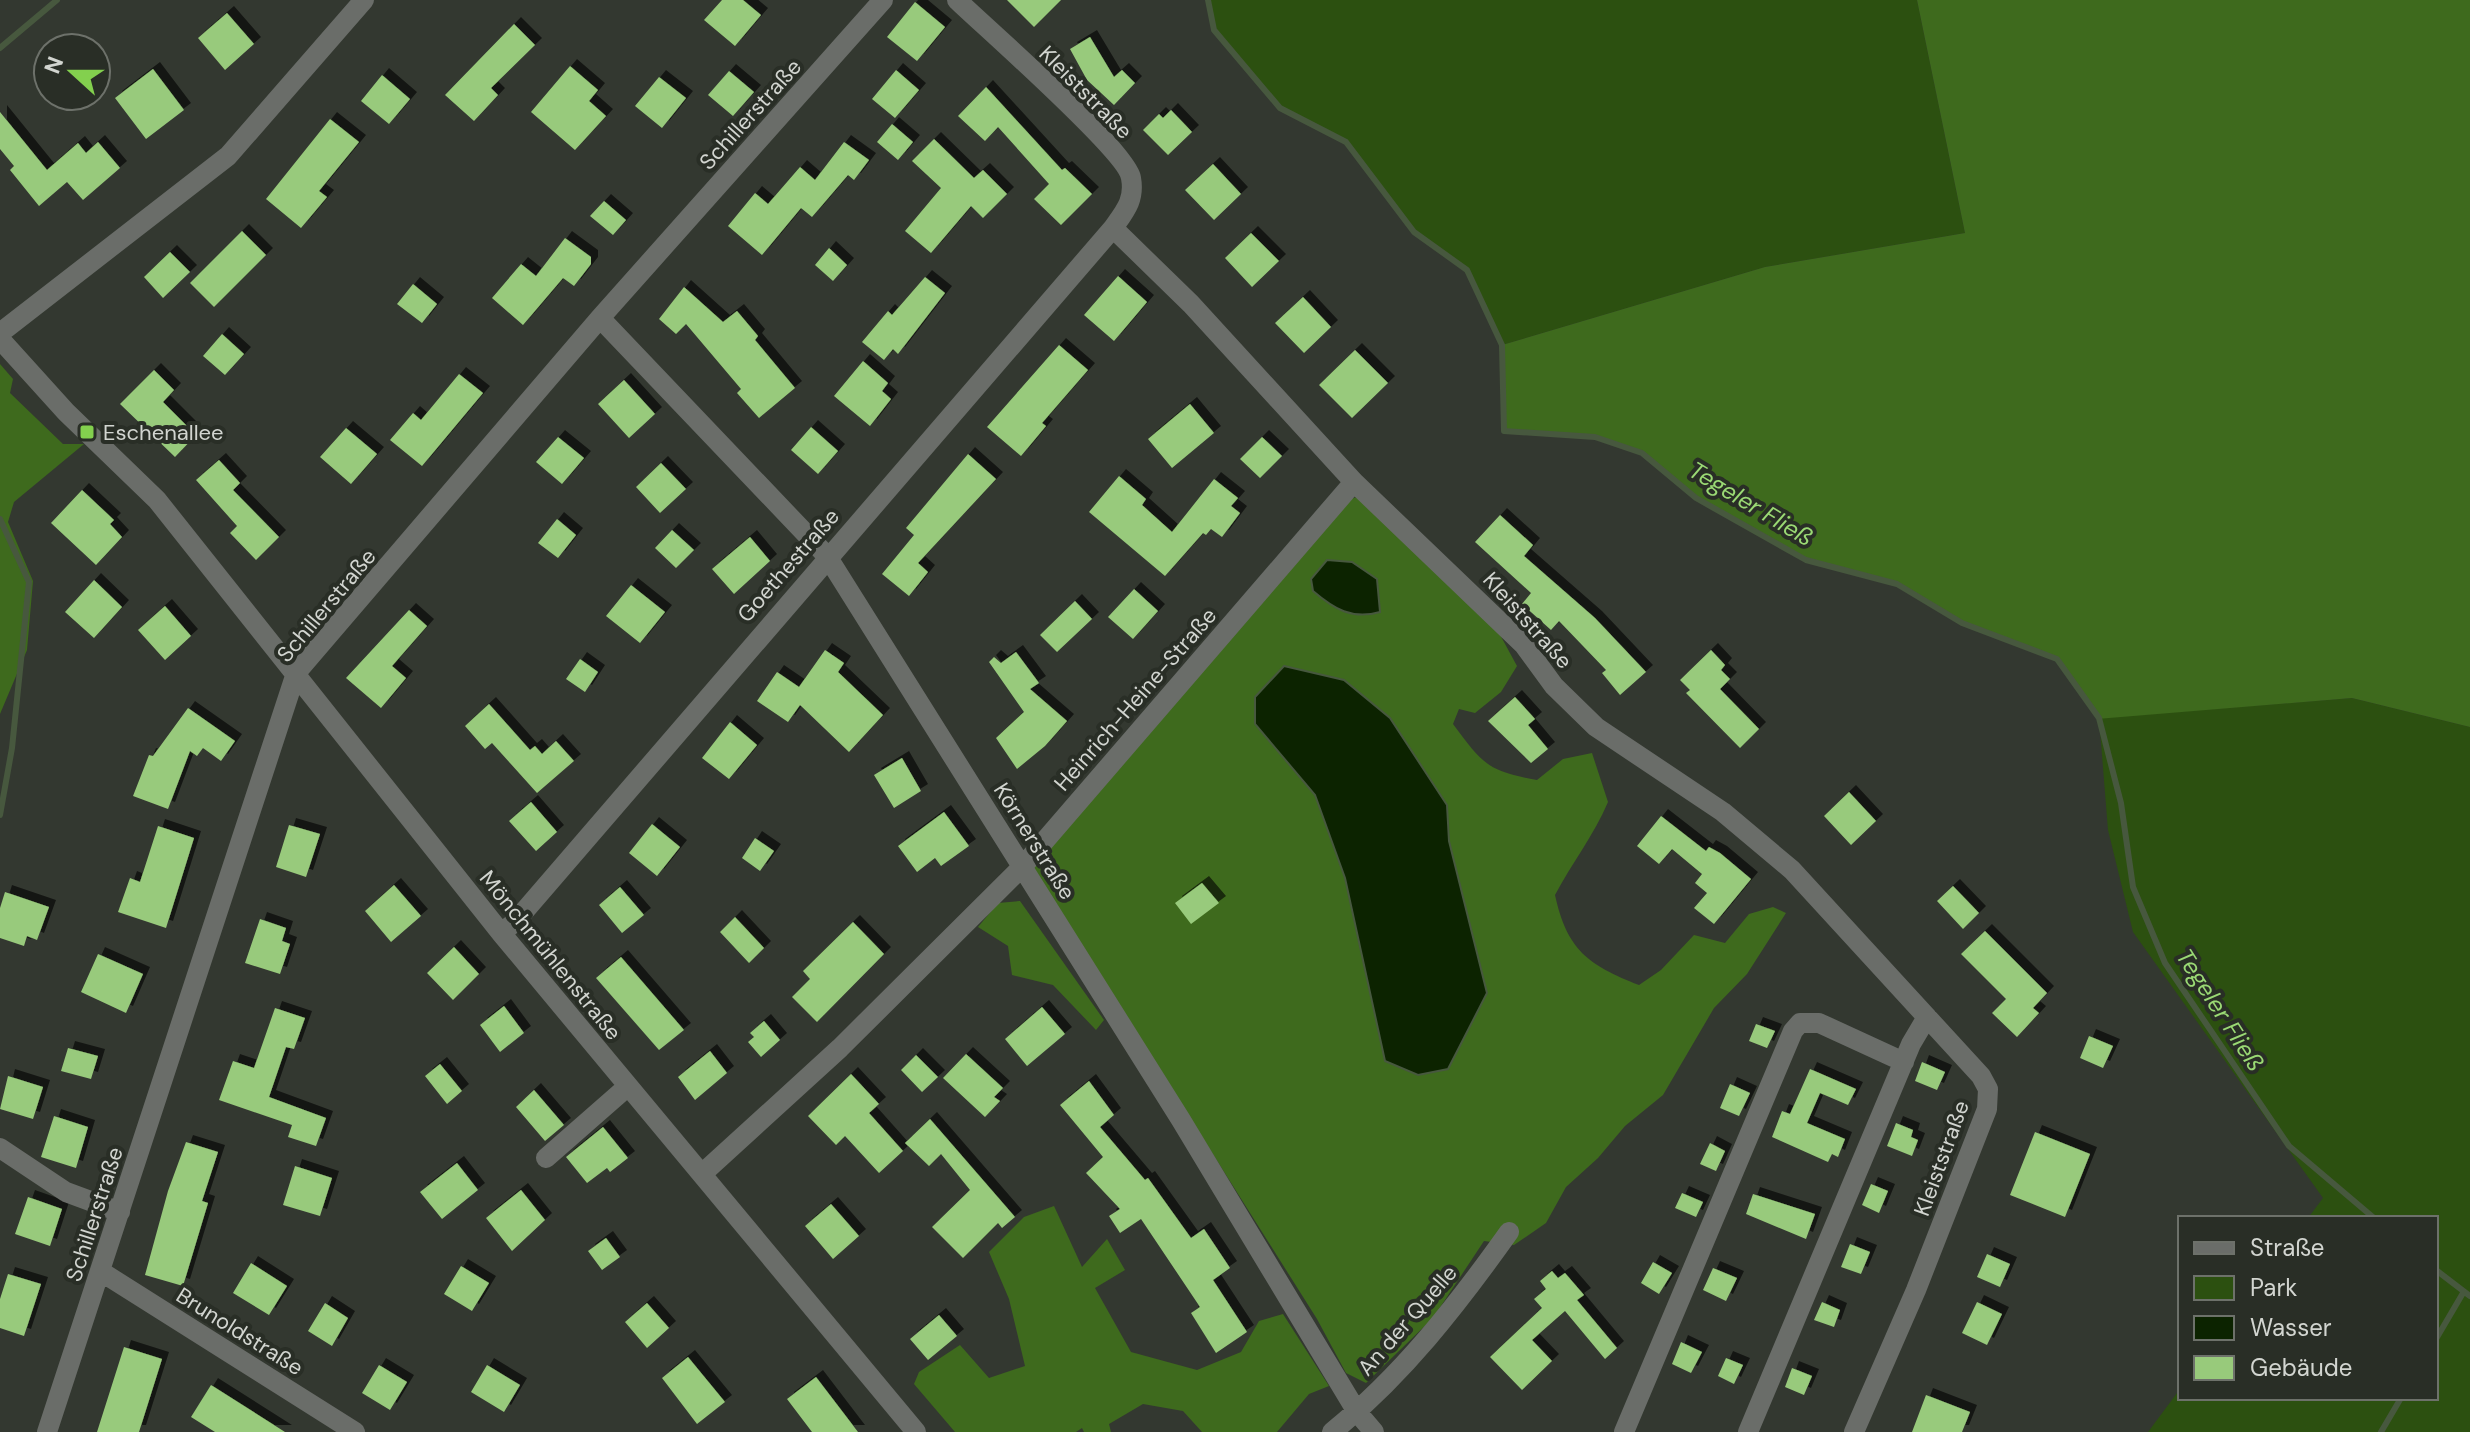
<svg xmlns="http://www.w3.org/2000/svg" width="2470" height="1432" font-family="'DM Sans',sans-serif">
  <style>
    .green { fill: #2c5010 }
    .forest { fill: #3e6a1d; fill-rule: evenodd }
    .water { fill: #0c2300; stroke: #47583e; stroke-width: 2 }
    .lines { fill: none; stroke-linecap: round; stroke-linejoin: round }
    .stream { stroke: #47583e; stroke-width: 6 }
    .building { fill: #98ca7b; filter: url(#shadow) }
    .minor { stroke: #6a6d69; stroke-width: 20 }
    .poi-dot { fill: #83d04e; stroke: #292e26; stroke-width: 3 }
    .labels { text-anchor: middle; stroke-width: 8; stroke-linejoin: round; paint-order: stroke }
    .street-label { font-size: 22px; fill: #d2d5d0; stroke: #292e26 }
    .poi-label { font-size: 22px; fill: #d2d5d0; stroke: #292e26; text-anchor: start }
    .water-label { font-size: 24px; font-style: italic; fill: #9ad974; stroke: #292e26 }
  </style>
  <defs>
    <filter id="shadow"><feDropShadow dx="7" dy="-7" stdDeviation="0" flood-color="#0009"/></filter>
  </defs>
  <rect width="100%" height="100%" fill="#333830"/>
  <path class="green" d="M1208,0H1917L1965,233L1765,267L1502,345L1467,270L1414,232L1346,142L1280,108L1214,30Z
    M2352,698L2470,727V1432H2148L2180,1389V1398H2436V1218H2308L2323,1198L2133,932L2108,830L2099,718Z"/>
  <path class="forest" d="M1917,0H2470V727L2352,698L2097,719L2057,659L1962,623L1897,584L1806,560L1696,498L1642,453L1595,437L1504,431L1502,345L1765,267L1965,233Z
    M0,364L13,379L10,393L63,444H84L14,502L8,522L33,581L27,650L0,714Z
    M1365,494L1498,631L1517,666L1501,692L1475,713L1459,709L1453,724C1483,764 1487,771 1537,780L1563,759L1592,753L1608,802C1594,835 1572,863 1555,895C1567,950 1588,965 1639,985L1661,970L1694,935L1725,943L1749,914L1773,907L1786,913L1747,974L1714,1008L1663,1095L1625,1126L1598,1158L1566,1187L1546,1223L1514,1245L1484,1241L1433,1318L1366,1383L1346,1373L1317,1319L1031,866L1351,499ZM1315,795L1447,805L1449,841L1345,878Z
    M1020,901L1104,1020L1096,1030L1053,985L1012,975L1008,946L978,927L998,903Z
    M1054,1206L1082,1267L1107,1239L1125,1270L1095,1288L1131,1352L1197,1370L1241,1352L1259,1321L1283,1314L1329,1386L1309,1394L1277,1432H1202L1183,1411L1143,1404L1109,1424L1111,1432H1084L1082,1428L1076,1432H955L914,1384L919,1372L960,1345L989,1378L1025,1366L1009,1299L989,1252L1024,1217Z"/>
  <path class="water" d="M1327,560L1352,562L1377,579L1380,612C1352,620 1334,609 1313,591L1311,579Z
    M1284,666L1344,680L1390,718L1447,805L1449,841L1487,993L1448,1069L1418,1075L1385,1061L1345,878L1315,795L1255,724V697Z"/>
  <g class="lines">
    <path class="stream" d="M1208,0L1214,30L1280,108L1346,142L1414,232L1467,270L1502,345L1504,431L1595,437L1642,453L1696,498L1806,560L1897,584L1962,623L2057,659L2099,718L2121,803L2133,887L2165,963L2289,1146L2374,1218
      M0,48L57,0
      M0,519L29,582L12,748L0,815
      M2436,1270L2470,1296
      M2436,1339L2463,1293
      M2381,1432L2401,1398"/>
  </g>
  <path class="building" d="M722,0H743L761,15L735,46L704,20Z
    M1007,0H1061L1034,27Z
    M915,2L945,27L917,61L887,37Z
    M227,13L254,44L225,70L198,38Z
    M514,24L535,45L491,88L498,95L474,121L445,95Z
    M1090,37L1114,77L1122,70L1135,83L1114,105L1087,80L1070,49Z
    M570,66L598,90L589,101L606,116L575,150L531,112Z
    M153,69L184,110L146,139L115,98Z
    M896,70L919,90L895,118L872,99Z
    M729,71L754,92L733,116L708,95Z
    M382,75L410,99L389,124L361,101Z
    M659,77L686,98L662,128L635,106Z
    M986,87L1062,170L1065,168L1092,194L1061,225L1034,199L1049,184L998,127L985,141L958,116Z
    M1171,110L1192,132L1168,155L1143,130L1159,114L1163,118Z
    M0,112L47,170L78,143L86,153L98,142L120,168L83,200L67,182L39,206L10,170L14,166L0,149Z
    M330,119L359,142L319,191L327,197L301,228L266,199Z
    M892,124L913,142L898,160L877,142Z
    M934,139L974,178L983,170L1007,194L983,218L971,206L931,253L905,231L941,188L912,161Z
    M844,142L869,160L854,180L848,175L812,217L801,208L762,255L728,226L755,193L768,204L800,167L815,180Z
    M1213,164L1241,194L1214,220L1185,190Z
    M604,201L626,220L613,235L590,216Z
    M242,231L266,255L214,307L190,283Z
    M1251,233L1279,261L1252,287L1225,258Z
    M565,238L591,257V264L574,286L563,278L523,325L492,298L521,264L536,276Z
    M829,248L847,265L833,281L815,265Z
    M170,252L190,272L163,298L144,277Z
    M1118,276L1147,302L1114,341L1084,315Z
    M925,277L945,293L898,354L893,349L884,360L862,342L888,311L892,315Z
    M413,284L437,304L422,323L397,304Z
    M684,287L723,322L737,311L758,336L755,340L795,388L759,418L737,393L741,389L686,324L676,334L659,319Z
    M1303,297L1331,327L1304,353L1275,323Z
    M222,334L244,354L225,375L203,356Z
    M1059,345L1088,370L1042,423L1046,426L1021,456L987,427Z
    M1355,350L1388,383L1352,418L1319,385Z
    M863,361L888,383L882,391L891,399L870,426L834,396Z
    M154,370L174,390L163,402L196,435L175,457L120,404Z
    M459,374L483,393L422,466L390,440L413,413L421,420Z
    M624,380L655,414L629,438L598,404Z
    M1190,404L1214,433L1172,468L1148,439Z
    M811,427L838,451L818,474L791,450Z
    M346,428L377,454L351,484L320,457Z
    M558,437L584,458L562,484L536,462Z
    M1262,437L1282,456L1260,478L1240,459Z
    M968,454L996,479L918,563L928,572L909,596L882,574L914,535L906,528Z
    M219,460L240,483L233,490L279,537L256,560L230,533L237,526L196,480Z
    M661,463L686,489L660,513L636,487Z
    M1119,476L1146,499L1142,505L1172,532L1214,479L1238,498L1231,506L1240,513L1222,537L1211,529L1206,535L1203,533L1165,576L1089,512Z
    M82,490L114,520L110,524L122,537L96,565L51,523Z
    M1500,515L1533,545L1524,556L1595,618L1646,672L1620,695L1602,673L1606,670L1559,621L1551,630L1522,604L1531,593L1475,542Z
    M557,519L576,535L558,558L538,543Z
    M672,530L694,550L676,568L655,548Z
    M750,537L770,561L734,594L712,569Z
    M94,580L122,607L94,638L65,612Z
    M631,585L665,612L640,643L606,616Z
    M1134,589L1158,611L1133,639L1108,617Z
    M1075,601L1092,619L1057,652L1040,635Z
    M165,606L191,636L165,660L138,630Z
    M409,610L427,626L392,666L406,678L381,708L346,678Z
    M825,650L844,663L838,672L883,715L849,752L800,705L788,722L757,701L777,672L799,687Z
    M1711,650L1725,665L1721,670L1730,679L1720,689L1759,729L1740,748L1686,693L1690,690L1680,680Z
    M1016,652L1039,683L1030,689L1067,721L1045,746L1017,769L996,738L1024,712L989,662L994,657L1001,663Z
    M580,659L598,672L585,692L566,679Z
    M1515,697L1535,719L1528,725L1548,749L1531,763L1488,721Z
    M489,704L530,750L535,746L542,754L556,741L574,761L537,793L492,743L485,749L465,726Z
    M188,708L235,741L221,761L203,748L197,756L190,751L168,809L133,796L149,755L153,756Z
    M730,722L757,745L729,779L702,758Z
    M902,758L921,791L894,808L874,775Z
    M1849,792L1876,821L1851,845L1824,816Z
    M531,802L557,832L536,851L509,821Z
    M944,812L969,846L941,866L935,858L917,872L898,846Z
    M1661,816L1706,851L1709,847L1720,853L1751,879L1714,924L1694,908L1707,893L1695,883L1702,874L1672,849L1659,864L1637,846Z
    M652,824L680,847L657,876L629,853Z
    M289,825L320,834L306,877L276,867Z
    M158,826L194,838L166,928L118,912L130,878L140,882Z
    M755,838L774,851L760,871L742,858Z
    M1202,883L1219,903L1191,924L1175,903Z
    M394,885L421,916L391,942L365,911Z
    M1953,886L1979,913L1963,929L1937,901Z
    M620,887L644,915L622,933L599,905Z
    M5,892L49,907L37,940L27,936L24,946L0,938V908Z
    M735,917L764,948L749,963L720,932Z
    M260,919L286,928L282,941L290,944L280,974L245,963Z
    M853,922L884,954L817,1022L792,997L810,979L803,971Z
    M1985,931L2047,993L2033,1008L2039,1013L2017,1037L1992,1013L2006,999L1961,954Z
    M454,947L479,974L453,1000L427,973Z
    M98,954L143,974L126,1013L81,992Z
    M621,957L684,1030L659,1050L596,978Z
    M504,1006L524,1033L500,1052L480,1025Z
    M1042,1007L1065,1034L1027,1066L1005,1039Z
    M275,1008L305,1018L294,1049L286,1047L269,1097L326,1118L316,1146L288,1137L292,1125L219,1100L233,1061L254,1068Z
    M764,1021L780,1040L761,1057L748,1042L754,1037L750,1033Z
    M1756,1024L1775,1031L1767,1048L1749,1041Z
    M2089,1036L2113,1046L2103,1068L2080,1058Z
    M68,1048L98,1056L91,1079L61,1071Z
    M710,1051L727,1073L695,1100L678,1077Z
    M966,1054L1003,1088L994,1097L1000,1101L985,1117L943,1078Z
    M916,1055L938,1077L922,1092L901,1070Z
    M1922,1062L1945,1072L1937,1090L1915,1081Z
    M440,1064L462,1091L447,1104L425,1076Z
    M1810,1069L1856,1089L1848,1105L1820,1093L1807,1123L1845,1139L1838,1157L1832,1154L1828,1162L1772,1137L1782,1111L1790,1114Z
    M851,1074L879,1104L869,1113L903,1151L879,1173L845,1136L836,1145L808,1116Z
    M8,1076L43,1087L33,1119L0,1109Z
    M1089,1081L1114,1115L1100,1127L1145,1180L1148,1178L1191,1238L1204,1229L1230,1268L1213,1280L1247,1332L1216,1353L1191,1313L1200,1307L1141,1219L1120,1233L1109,1216L1120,1209L1086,1173L1103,1157L1060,1105Z
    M1730,1084L1750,1093L1739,1116L1720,1108Z
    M534,1090L564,1125L545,1141L516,1107Z
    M54,1116L88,1127L76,1168L41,1157Z
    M930,1119L1015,1217L1002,1228L998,1223L963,1258L932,1227L970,1190L941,1154L929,1166L905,1143Z
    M1896,1123L1913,1130L1911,1137L1918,1140L1912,1156L1887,1146Z
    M603,1127L628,1158L610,1172L607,1168L587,1183L566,1157Z
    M2035,1132L2090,1154L2065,1217L2010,1195Z
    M186,1142L218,1152L202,1201L208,1203L183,1286L145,1275L168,1191Z
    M1710,1143L1725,1151L1716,1171L1700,1164Z
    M457,1163L478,1190L442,1219L420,1192Z
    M295,1166L332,1178L320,1216L283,1205Z
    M1871,1184L1888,1191L1879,1213L1862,1205Z
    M521,1190L545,1220L512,1251L486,1218Z
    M1682,1193L1703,1202L1696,1217L1675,1208Z
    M1753,1194L1815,1214L1806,1239L1746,1214Z
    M28,1197L62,1209L50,1246L15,1234Z
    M831,1204L859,1236L833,1259L805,1226Z
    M606,1238L620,1257L602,1270L588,1251Z
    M1850,1244L1870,1252L1861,1274L1841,1267Z
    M1987,1254L2010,1264L2000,1287L1977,1277Z
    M1653,1262L1672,1273L1659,1294L1641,1283Z
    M251,1263L287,1286L269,1315L233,1293Z
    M461,1266L489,1283L472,1311L444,1294Z
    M1713,1268L1737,1278L1726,1301L1703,1290Z
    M1552,1271L1558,1278L1565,1273L1584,1295L1577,1300L1617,1348L1605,1359L1565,1311L1532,1340L1552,1361L1522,1390L1490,1357L1542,1308L1534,1299L1546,1289L1540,1281Z
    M8,1274L41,1284L24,1336L0,1328V1299Z
    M1822,1302L1840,1310L1834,1327L1814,1320Z
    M1977,1302L2002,1314L1987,1345L1962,1333Z
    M325,1303L348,1318L332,1346L308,1331Z
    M647,1303L669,1328L647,1348L625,1322Z
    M939,1315L957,1336L928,1360L910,1339Z
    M1681,1342L1702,1352L1691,1373L1672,1364Z
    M124,1347L162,1359L139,1432H97Z
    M688,1357L725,1402L697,1424L662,1378Z
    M1726,1358L1743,1365L1734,1384L1718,1376Z
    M379,1365L407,1382L390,1410L362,1393Z
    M487,1365L520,1385L504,1412L471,1392Z
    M1792,1368L1812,1376L1804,1395L1785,1387Z
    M816,1377L858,1432H812L787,1399Z
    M211,1385L285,1432H215L191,1417Z
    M1926,1395L1970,1412L1962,1432H1912Z"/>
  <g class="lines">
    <path class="minor" d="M957,0C985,27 1127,151 1131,178C1135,200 1125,211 1113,228L1191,304L1354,482L1524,645L1554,686L1596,727L1723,812L1792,870L1981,1076L1988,1089L1987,1109L1916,1290L1854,1432
      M600,318L827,556L1181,1120L1357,1412L1374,1432
      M0,333L228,156L364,0
      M0,339L66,412L157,500L501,933L916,1432
      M501,933L515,922L1113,228
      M0,1148L66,1192L120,1212
      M546,1158L627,1087
      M703,1173L840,1048L1023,866L1354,482
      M100,1271L355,1432
      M47,1432L296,673L600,318L883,0
      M1332,1432C1402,1376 1457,1305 1509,1232
      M1624,1432L1793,1031L1800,1023H1819L1904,1062
      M1748,1432L1911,1044L1927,1017"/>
  </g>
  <rect class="poi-dot" x="79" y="424" width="16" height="16" rx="4"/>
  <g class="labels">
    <g class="street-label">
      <text transform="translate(1086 92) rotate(45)" y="8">Kleiststraße</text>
      <text transform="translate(750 114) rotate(-48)" y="8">Schillerstraße</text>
      <text transform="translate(788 565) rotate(-49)" y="8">Goethestraße</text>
      <text transform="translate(326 605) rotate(-50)" y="8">Schillerstraße</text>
      <text transform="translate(1528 620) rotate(48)" y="8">Kleiststraße</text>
      <text transform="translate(1135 699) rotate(-49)" y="8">Heinrich-Heine-Straße</text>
      <text transform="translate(1035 841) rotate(58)" y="8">Körnerstraße</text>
      <text transform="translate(551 955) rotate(51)" y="8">Mönchmühlenstraße</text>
      <text transform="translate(1941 1158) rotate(-70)" y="8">Kleiststraße</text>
      <text transform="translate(94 1214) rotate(-72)" y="8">Schillerstraße</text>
      <text transform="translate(1407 1320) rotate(-49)" y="8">An der Quelle</text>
      <text transform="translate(240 1331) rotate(32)" y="8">Brunoldstraße</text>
    </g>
    <g class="poi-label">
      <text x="103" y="440">Eschenallee</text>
    </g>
    <g class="water-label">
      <text transform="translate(1751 504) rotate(31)" y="8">Tegeler Fließ</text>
      <text transform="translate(2220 1010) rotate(57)" y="8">Tegeler Fließ</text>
    </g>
  </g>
  <rect x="2178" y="1216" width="260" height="184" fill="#292e26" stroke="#6d716a" stroke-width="2"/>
  <rect x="2194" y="1242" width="40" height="12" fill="#6a6d69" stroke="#6d716a" stroke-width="2"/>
  <text x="2250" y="1256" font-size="24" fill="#d2d5d0">Straße</text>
  <rect x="2194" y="1276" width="40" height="24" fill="#2c5010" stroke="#6d716a" stroke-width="2"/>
  <text x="2250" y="1296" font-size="24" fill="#d2d5d0">Park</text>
  <rect x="2194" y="1316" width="40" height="24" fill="#0c2300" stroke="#6d716a" stroke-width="2"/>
  <text x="2250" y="1336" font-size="24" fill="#d2d5d0">Wasser</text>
  <rect x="2194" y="1356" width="40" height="24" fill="#98ca7b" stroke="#6d716a" stroke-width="2"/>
  <text x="2250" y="1376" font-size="24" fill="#d2d5d0">Gebäude</text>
  <g transform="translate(72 72) rotate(291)"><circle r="38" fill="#292e26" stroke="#6d716a" stroke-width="2"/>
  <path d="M0-6L14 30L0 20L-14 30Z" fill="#83d04e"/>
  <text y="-12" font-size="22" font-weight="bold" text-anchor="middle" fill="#d2d5d0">N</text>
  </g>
</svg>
